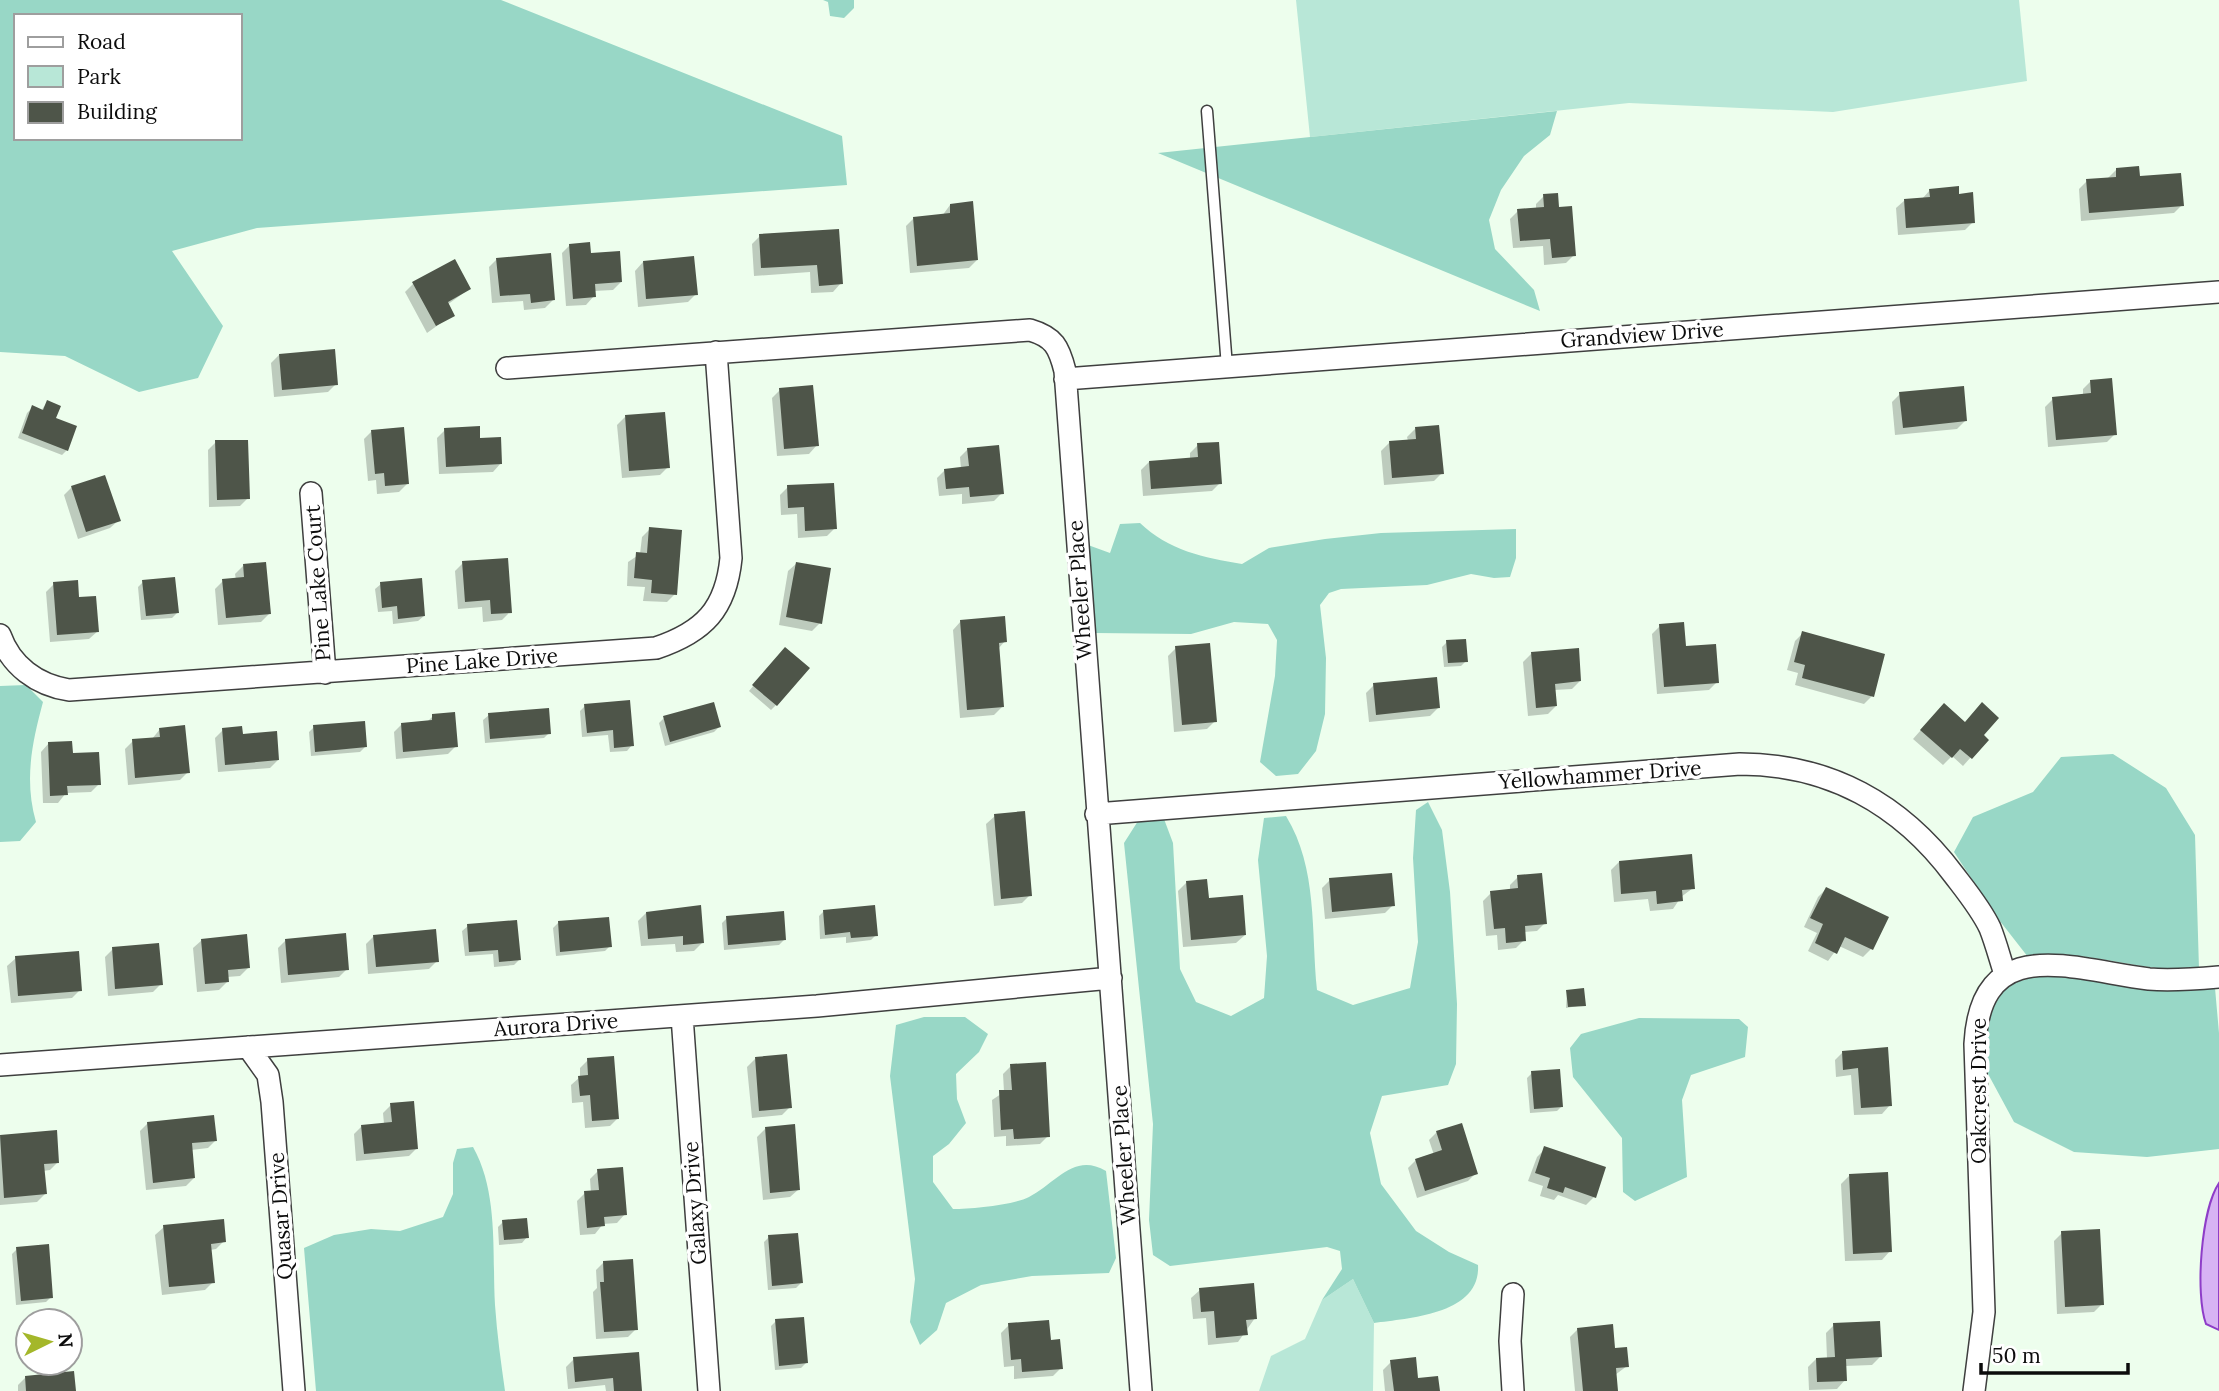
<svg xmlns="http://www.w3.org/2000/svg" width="2219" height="1391" font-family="Lora,serif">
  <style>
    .green { fill: #b8e7d7 }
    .forest { fill: #98d7c6; fill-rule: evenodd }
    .water { fill: #d7b3f4; stroke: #8e3dc8; stroke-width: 2 }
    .shadow { fill: #0003 }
    .building { fill: #4e5549 }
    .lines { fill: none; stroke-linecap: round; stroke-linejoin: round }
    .lane-casing { stroke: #3f3f3f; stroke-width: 13 }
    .street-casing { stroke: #3f3f3f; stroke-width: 24 }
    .lane { stroke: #fff; stroke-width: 10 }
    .street { stroke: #fff; stroke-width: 21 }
    .labels { text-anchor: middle; stroke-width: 7; stroke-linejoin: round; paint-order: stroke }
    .street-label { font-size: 21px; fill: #0c0c0c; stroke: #fff }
  </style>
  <rect width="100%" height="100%" fill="#edfeed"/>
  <path class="green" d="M1296,0H2019L2027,81L1833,112L1629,103L1310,137Z
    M1353,1279L1374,1323L1373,1391H1259L1271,1356L1305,1339L1322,1300Z"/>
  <path class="forest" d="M0,0H501L842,136L847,185L257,228L172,251L223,326L198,378L139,392L65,356L0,352ZM16,16H240V138H16Z
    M823,0H854V8L844,18L830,16L828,2Z
    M1557,111L1550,135L1524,156L1501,190L1489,220L1495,249L1534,290L1540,311L1158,153Z
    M1140,523C1168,550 1204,558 1242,564L1269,548L1325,539L1381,533L1516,529V558L1510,577L1494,578L1471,574L1427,585L1341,589L1329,593L1320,605L1326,658L1325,714L1316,751L1298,774L1276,776L1260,762L1275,676L1277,640L1268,624L1234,622L1191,634L1095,633L1088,545L1110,553L1120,524Z
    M26,685L43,702C32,743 24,780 36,822L20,841L0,842V686Z
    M2113,754L2166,788L2195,835L2199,969C2142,974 2084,947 2028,957L1996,916L1954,852L1973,817L2033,792L2061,757Z
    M1428,802L1442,830L1450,892L1457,1004L1456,1064L1448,1085L1382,1096L1370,1133L1381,1184L1416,1231L1449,1252L1478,1265C1481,1314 1410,1318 1374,1323L1353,1279L1322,1300L1342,1269L1340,1251L1327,1247L1170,1266L1153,1255L1149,1220L1153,1124L1124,843L1138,821L1164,819L1173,843L1180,969L1196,1002L1231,1016L1264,998L1267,956L1258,860L1264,818L1286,816C1318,868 1311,932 1317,990L1353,1005L1410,988L1418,942L1413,858L1416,810Z
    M2044,974L2150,989L2215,988L2219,1033V1149L2147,1157L2074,1152L2014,1122L1987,1072V1019L1993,1002L2007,985Z
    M924,1017H965L988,1034L979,1052L956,1074L957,1099L966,1123L949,1144L933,1156V1182L953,1209C971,1209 1013,1205 1029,1197C1056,1183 1074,1152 1106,1171L1116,1258L1109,1273L1032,1276L981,1285L946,1303L937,1330L920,1345L910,1322L915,1279L890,1076L896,1025Z
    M1639,1018L1739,1019L1748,1027L1745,1057L1691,1075L1682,1100L1687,1177L1635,1201L1623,1192L1622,1138L1573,1077L1570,1048L1581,1034Z
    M473,1147C499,1193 492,1254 495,1305C497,1334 501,1363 505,1391H316L304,1248L334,1235L371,1229L400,1231L443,1217L453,1194V1163L457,1149Z"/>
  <path class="water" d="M2219,1183V1330L2206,1324C2195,1294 2201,1210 2219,1183Z"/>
  <path class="shadow" d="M2116,170L2139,178L2182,205L2174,213L2081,221L2079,189L2087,181L2108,178Z
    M1930,190L1957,195L1973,222L1965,230L1898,235L1896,208L1905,200L1922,199Z
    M1544,196L1558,209L1574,255L1566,263L1544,265L1543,246L1513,248L1510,219L1518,211L1536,209V204Z
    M950,205L977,260L969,268L910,273L906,226L914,218L942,216Z
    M838,231L841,283L833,292L811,293L810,272L754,276L752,244L760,236Z
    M570,245L589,255L621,282L613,290L594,291V296L586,305L566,306L562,253Z
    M497,259L553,300L545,308L524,310L523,301L492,303L489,267Z
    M643,262L696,294L688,302L638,307L635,271Z
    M413,284L469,289L447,305L452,315L427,333L405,292Z
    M279,355L336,384L328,392L274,397L271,363Z
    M2091,381L2115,434L2107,442L2048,447L2045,407L2053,399L2083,396V389Z
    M780,390L817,445L809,454L777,456L772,398Z
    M1900,394L1965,421L1957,429L1895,435L1892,402Z
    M47,402L67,450L62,455L18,438L27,413L32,408L41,411Z
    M625,417L668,467L660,475L622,478L617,425Z
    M1415,429L1442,473L1434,481L1384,485L1381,451L1389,443L1408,441L1407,437Z
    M445,430L478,440L501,463L493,472L439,474L437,438Z
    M372,431L407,484L399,492L377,494L376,480L368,481L364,439Z
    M216,442L248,498L240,506L209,507L208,450Z
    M1198,445L1220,483L1212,491L1143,496L1141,470L1149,462L1190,459V453Z
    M968,449L1002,493L994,501L962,504V494L939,496L937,478L945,470L961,469L960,457Z
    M72,487L119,520L110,528L78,539L64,495Z
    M788,487L835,528L827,536L798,538L797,514L781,515L780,495Z
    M650,529L675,594L667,602L643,601L645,587L627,586L628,562L640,554L642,537Z
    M463,563L510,612L502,620L483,622L482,607L458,609L455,571Z
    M797,563L820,623L812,631L779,625L788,571Z
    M243,566L269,614L261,622L218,625L215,589L223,581L236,580L235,574Z
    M143,582L177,613L172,618L141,620L138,587Z
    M54,584L77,599L98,631L89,639L50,642L46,592Z
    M381,584L424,616L418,621L393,624L392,611L378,612L375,589Z
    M961,621L1005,641L998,649L1002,707L994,715L960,718L953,630Z
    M1660,626L1717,682L1709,690L1657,694L1652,634Z
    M1803,633L1872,696L1864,704L1795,685L1798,673L1787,670L1795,641Z
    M1447,642L1466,661L1461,666L1444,667L1442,647Z
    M1176,648L1215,721L1207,729L1174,732L1168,656Z
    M780,654L776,705L771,710L749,691Z
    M1531,654L1580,681L1572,689L1554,690L1556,706L1548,714L1528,716L1523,662Z
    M1374,685L1438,708L1430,716L1369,722L1366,693Z
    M585,706L632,745L627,751L610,752L608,735L582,737L580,711Z
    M1936,713L1986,740L1963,766L1952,756L1943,765L1913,739Z
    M489,715L549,733L544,738L485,743L483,720Z
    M433,716L456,746L448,754L396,759L394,732L402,724L427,722Z
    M664,718L719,727L714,732L665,746L659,723Z
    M314,727L365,747L360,752L311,756L309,732Z
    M160,729L188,772L180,780L128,785L125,749L133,741L152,739Z
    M223,730L241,736L278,760L270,768L218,772L215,738Z
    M49,743L71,755L99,784L91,792L66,793L58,803H43L41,752Z
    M995,816L1030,895L1022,903L994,906L986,824Z
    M1619,862L1693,888L1681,897L1673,909L1650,911L1648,899L1614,902L1611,870Z
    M1518,877L1545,923L1537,931L1524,932V940L1516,948L1498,950L1497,935L1486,936L1483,901L1491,893L1510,891V885Z
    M1330,880L1393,905L1385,913L1325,919L1322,888Z
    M1186,883L1245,935L1236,943L1183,947L1178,891Z
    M1826,889L1886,918L1871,949L1863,957L1839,946L1828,961L1808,951L1817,933L1804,927L1818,897Z
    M824,911L876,935L871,940L846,943V937L820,939L819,916Z
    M646,913L702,943L694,951L676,952L675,944L641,946L638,921Z
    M727,918L784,940L779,945L724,950L722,923Z
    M558,923L610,946L605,951L556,956L553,928Z
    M468,926L519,960L514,965L494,967L493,954L465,956L462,931Z
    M374,936L437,961L429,969L368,974L366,944Z
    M202,940L248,968L240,976L227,977V982L219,990L197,992L193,948Z
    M286,940L347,969L339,977L281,983L278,948Z
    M113,949L161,984L153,992L108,996L105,957Z
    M16,958L80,990L72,998L11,1003L7,966Z
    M1567,992L1584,1005L1566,1008Z
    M1886,1049L1890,1105L1882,1114L1854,1115L1851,1075L1836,1077L1835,1060L1843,1052Z
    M755,1059L790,1107L782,1115L752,1118L747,1067Z
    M588,1060L618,1118L610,1126L585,1128L583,1102L572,1103L571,1085L580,1077V1068Z
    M1011,1066L1048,1136L1040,1144L1006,1146V1136L994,1137L992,1100L1004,1092L1003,1074Z
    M1532,1073L1562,1106L1557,1111L1530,1113L1527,1078Z
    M391,1105L417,1148L409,1156L356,1161L354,1134L362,1126L384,1124L383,1113Z
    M148,1123L216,1140L208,1148L191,1150L194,1178L186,1186L146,1190L140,1131Z
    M765,1129L799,1189L790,1197L763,1200L757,1137Z
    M55,1132L58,1162L50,1170L43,1171L45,1194L37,1202L0,1205V1137Z
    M1437,1132L1476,1173L1468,1181L1417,1198L1408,1168L1416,1160L1434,1155L1429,1140Z
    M1545,1149L1594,1197L1586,1205L1558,1195L1554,1200L1540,1196L1543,1186L1528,1181L1537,1157Z
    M598,1171L625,1214L617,1223L603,1224L595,1234L580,1235L577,1201L585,1193H591L590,1179Z
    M1849,1176L1890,1251L1882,1260L1845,1261L1841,1184Z
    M503,1222L527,1237L522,1243L499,1245L498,1227Z
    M164,1227L224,1241L216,1249L210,1250L213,1282L205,1290L162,1295L155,1235Z
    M2062,1233L2102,1304L2094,1312L2057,1314L2054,1241Z
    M769,1237L801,1283L796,1288L768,1290L764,1242Z
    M17,1249L51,1297L46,1302L16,1305L12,1254Z
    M604,1262L636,1329L628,1337L596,1339L593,1292L597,1288L596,1270Z
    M1200,1290L1255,1318L1238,1342L1208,1345L1206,1318L1193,1319L1191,1298Z
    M776,1321L806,1363L801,1368L775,1370L771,1326Z
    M1009,1325L1049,1342L1061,1368L1053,1376L1014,1379V1366L1004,1367L1001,1333Z
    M1834,1325L1880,1357L1872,1365L1845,1366V1380L1837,1389L1809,1390L1808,1367L1816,1359H1827L1826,1333Z
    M1578,1329L1614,1350L1627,1366L1615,1375L1617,1391H1575L1570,1337Z
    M574,1359L641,1391H606L605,1385L568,1389L566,1367Z
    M1391,1362L1417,1380L1438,1391H1385L1383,1370Z
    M26,1377L74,1391H18V1385Z"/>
  <path class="building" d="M2139,166L2140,176L2181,173L2184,206L2089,213L2086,179L2116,177V168Z
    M1959,186V194L1973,192L1975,223L1906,228L1904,199L1930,197L1929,189Z
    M1558,193L1559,207L1572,206L1576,256L1552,258L1550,239L1520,241L1517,209L1544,207L1543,194Z
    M973,201L978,260L917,266L913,217L950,213V204Z
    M839,229L843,284L819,286L817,265L761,268L759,234Z
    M590,242L591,253L620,251L622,282L595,284L596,297L573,299L569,244Z
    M551,253L555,300L531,303L530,294L500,296L496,258Z
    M694,256L698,295L646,299L643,261Z
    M455,259L471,289L448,302L455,316L436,326L412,282Z
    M335,349L338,385L282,390L279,354Z
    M2112,378L2117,435L2056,440L2052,397L2091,393L2090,380Z
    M813,385L819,446L784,449L779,388Z
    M1964,386L1967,421L1903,428L1899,392Z
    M47,400L61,406L56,418L77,426L68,451L22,433L32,405L43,410Z
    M665,412L670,468L629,471L625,415Z
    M1439,425L1444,474L1392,478L1389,441L1416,439L1415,427Z
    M480,426V438L501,437L502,464L446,467L444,428Z
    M404,427L409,484L385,486L384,473L375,474L371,430Z
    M215,440H248L250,499L217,500Z
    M1219,442L1222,484L1151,489L1149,461L1198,457L1197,443Z
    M999,445L1004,494L970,497L969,487L946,489L944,469L969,466L967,448Z
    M105,475L121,521L86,532L71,486Z
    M834,483L837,529L805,531L804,507L788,508L787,485Z
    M649,527L682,530L677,595L651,593L652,580L634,578L636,552L647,553Z
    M508,558L512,613L491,614L490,600L465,602L462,561Z
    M266,562L271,614L226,618L222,579L244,577L243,564Z
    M796,562L831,568L822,624L786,617Z
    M175,577L179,613L146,616L142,580Z
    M422,578L425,616L398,619L397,606L382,608L380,582Z
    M78,580L79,597L96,596L99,632L57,635L53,582Z
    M1005,616L1007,642L999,643L1004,707L967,710L960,620Z
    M1684,622L1686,646L1716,644L1719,683L1664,687L1659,624Z
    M1802,631L1885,654L1874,697L1802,678L1805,665L1794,662Z
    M1466,639L1468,662L1448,663L1446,640Z
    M1210,643L1217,722L1182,725L1175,646Z
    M785,647L810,668L777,706L752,685Z
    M1579,648L1581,681L1555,684L1557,706L1536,708L1531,652Z
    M1437,677L1440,708L1376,715L1373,683Z
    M630,700L634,746L614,748L613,730L587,733L584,704Z
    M714,702L721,727L670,742L663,716Z
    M1982,702L1999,718L1984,735L1989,740L1972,759L1960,749L1952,758L1920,730L1944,703L1965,722Z
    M549,708L551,734L490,739L488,713Z
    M455,712L458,747L403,752L401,723L432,720V714Z
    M365,721L367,747L315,752L313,725Z
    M185,725L190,773L135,778L132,739L160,737L159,728Z
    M242,726L243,734L277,731L279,760L225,765L222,728Z
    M72,741L73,753L99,752L101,785L67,786L68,795L50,796L48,742Z
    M1025,811L1032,896L1001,899L994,814Z
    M1692,854L1695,889L1682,890L1683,901L1657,904L1656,891L1621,894L1619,861Z
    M1392,873L1395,906L1332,912L1329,878Z
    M1542,873L1547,924L1525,926L1526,941L1506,943L1505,928L1494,929L1490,891L1518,888L1517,875Z
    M1207,879L1209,898L1243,895L1246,935L1191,940L1186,881Z
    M1826,887L1889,917L1873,950L1845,937L1837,954L1815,943L1823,924L1810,918Z
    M701,905L704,943L683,945V936L648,939L646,912Z
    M875,905L878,936L851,938L850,932L825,935L823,910Z
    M784,911L786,940L728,945L726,916Z
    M609,917L612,947L560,952L558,921Z
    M517,920L521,960L499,962L498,950L469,952L467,924Z
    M436,929L439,962L376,967L373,935Z
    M346,933L349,970L288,975L285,939Z
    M247,934L250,968L228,970L229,982L205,984L201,939Z
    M159,943L163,985L115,989L112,947Z
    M79,951L82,991L18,996L15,956Z
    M1584,988L1586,1006L1568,1007L1566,990Z
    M1888,1047L1892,1106L1861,1108L1858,1068L1843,1070L1842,1051Z
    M787,1054L792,1108L759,1111L755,1057Z
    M614,1056L619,1119L592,1121L590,1095L580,1096L578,1076L588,1075L587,1058Z
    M1046,1062L1050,1137L1014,1139L1013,1129L1001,1130L999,1090H1012L1010,1064Z
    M1560,1069L1563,1107L1534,1109L1531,1071Z
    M414,1101L418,1149L364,1154L361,1125L392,1122L390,1103Z
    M214,1115L217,1141L192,1143L195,1178L153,1183L147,1122Z
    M1462,1123L1478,1174L1425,1191L1415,1159L1442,1150L1436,1131Z
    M795,1124L800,1190L770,1193L765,1127Z
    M57,1130L59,1163L44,1164L47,1194L4,1198L0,1135Z
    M1544,1146L1606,1167L1596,1198L1565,1187L1563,1193L1547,1188L1550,1178L1535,1173Z
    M623,1167L627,1215L604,1217L605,1226L587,1228L584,1191L599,1190L597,1169Z
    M1888,1172L1892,1252L1853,1254L1849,1174Z
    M527,1218L529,1238L504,1240L502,1220Z
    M224,1219L226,1242L211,1244L215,1283L169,1287L163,1225Z
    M2100,1229L2104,1305L2065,1307L2061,1231Z
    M798,1233L803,1283L772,1286L768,1235Z
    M49,1244L53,1298L21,1301L16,1247Z
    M633,1259L638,1330L604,1332L600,1282H604L603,1261Z
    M1254,1283L1257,1319L1246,1320L1248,1335L1216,1338L1214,1311L1201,1312L1199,1288Z
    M804,1317L808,1363L779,1366L775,1319Z
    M1049,1320L1051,1340L1060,1339L1063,1369L1022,1372L1021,1359L1011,1360L1008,1323Z
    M1880,1321L1882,1357L1846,1359L1847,1381L1817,1382L1816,1358L1835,1357L1833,1323Z
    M1613,1324L1615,1348L1627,1347L1629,1367L1616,1368L1618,1391H1583L1577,1328Z
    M639,1352L642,1391H614L613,1378L575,1382L573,1357Z
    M1416,1357L1418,1378L1438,1376L1440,1391H1394L1390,1360Z
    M74,1371L76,1391H26L25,1376Z"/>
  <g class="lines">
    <defs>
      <path id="lane" d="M1207,111L1227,367"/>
      <path id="street" d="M507,368L1030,330C1054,337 1059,347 1065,371L1141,1391
        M1065,379L2219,292
        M311,493L325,673
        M0,635C11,666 37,685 69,690L656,648C704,632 726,609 731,558L716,352
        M1096,814L1740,764C1829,764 1901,804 1954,875C1967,892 1981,909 1990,928C1996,943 2000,959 2005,974
        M682,1016L709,1391
        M248,1047L268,1075L272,1102L294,1391
        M0,1065L817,1006L1111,978
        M1513,1294L1510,1341L1513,1391
        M1974,1391L1984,1312L1975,1044C1981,931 2073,970 2149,979C2172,981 2196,979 2219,977"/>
    </defs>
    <use href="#lane" class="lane-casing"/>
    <use href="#street" class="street-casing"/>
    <use href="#lane" class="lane"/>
    <use href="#street" class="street"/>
  </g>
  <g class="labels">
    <g class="street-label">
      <text transform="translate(1642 335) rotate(-4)" y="7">Grandview Drive</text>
      <text transform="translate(318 583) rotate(-94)" y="7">Pine Lake Court</text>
      <text transform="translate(1080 590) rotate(-94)" y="7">Wheeler Place</text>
      <text transform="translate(482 661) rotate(-4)" y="7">Pine Lake Drive</text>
      <text transform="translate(1600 775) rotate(-4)" y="7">Yellowhammer Drive</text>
      <text transform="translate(556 1025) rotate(-4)" y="7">Aurora Drive</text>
      <text transform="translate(1979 1091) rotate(-90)" y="7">Oakcrest Drive</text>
      <text transform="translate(1124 1155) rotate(-94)" y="7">Wheeler Place</text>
      <text transform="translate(695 1203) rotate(-94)" y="7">Galaxy Drive</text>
      <text transform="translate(281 1216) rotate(-94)" y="7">Quasar Drive</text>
    </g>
  </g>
  <rect x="14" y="14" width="228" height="126" fill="#ffffff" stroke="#9e9e9e" stroke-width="2"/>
  <rect x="28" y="37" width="35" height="10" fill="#ffffff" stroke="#9e9e9e" stroke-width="2"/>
  <text x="77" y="49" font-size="21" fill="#0c0c0c">Road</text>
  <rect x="28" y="66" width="35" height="21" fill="#b8e7d7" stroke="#9e9e9e" stroke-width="2"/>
  <text x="77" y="84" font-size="21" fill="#0c0c0c">Park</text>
  <rect x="28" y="102" width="35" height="21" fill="#4e5549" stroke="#9e9e9e" stroke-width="2"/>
  <text x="77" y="119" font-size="21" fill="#0c0c0c">Building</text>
  <g transform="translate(49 1342) rotate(85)"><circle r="33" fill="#ffffff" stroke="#9e9e9e" stroke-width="2"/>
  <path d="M0-5L12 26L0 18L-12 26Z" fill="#a4b72a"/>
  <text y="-10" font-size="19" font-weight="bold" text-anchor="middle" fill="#0c0c0c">N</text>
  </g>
  <path d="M1981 1363v10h147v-10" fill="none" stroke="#0c0c0c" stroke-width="3.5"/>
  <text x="1992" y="1363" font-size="21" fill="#0c0c0c" stroke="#ffffff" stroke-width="5" paint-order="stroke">50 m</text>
</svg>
